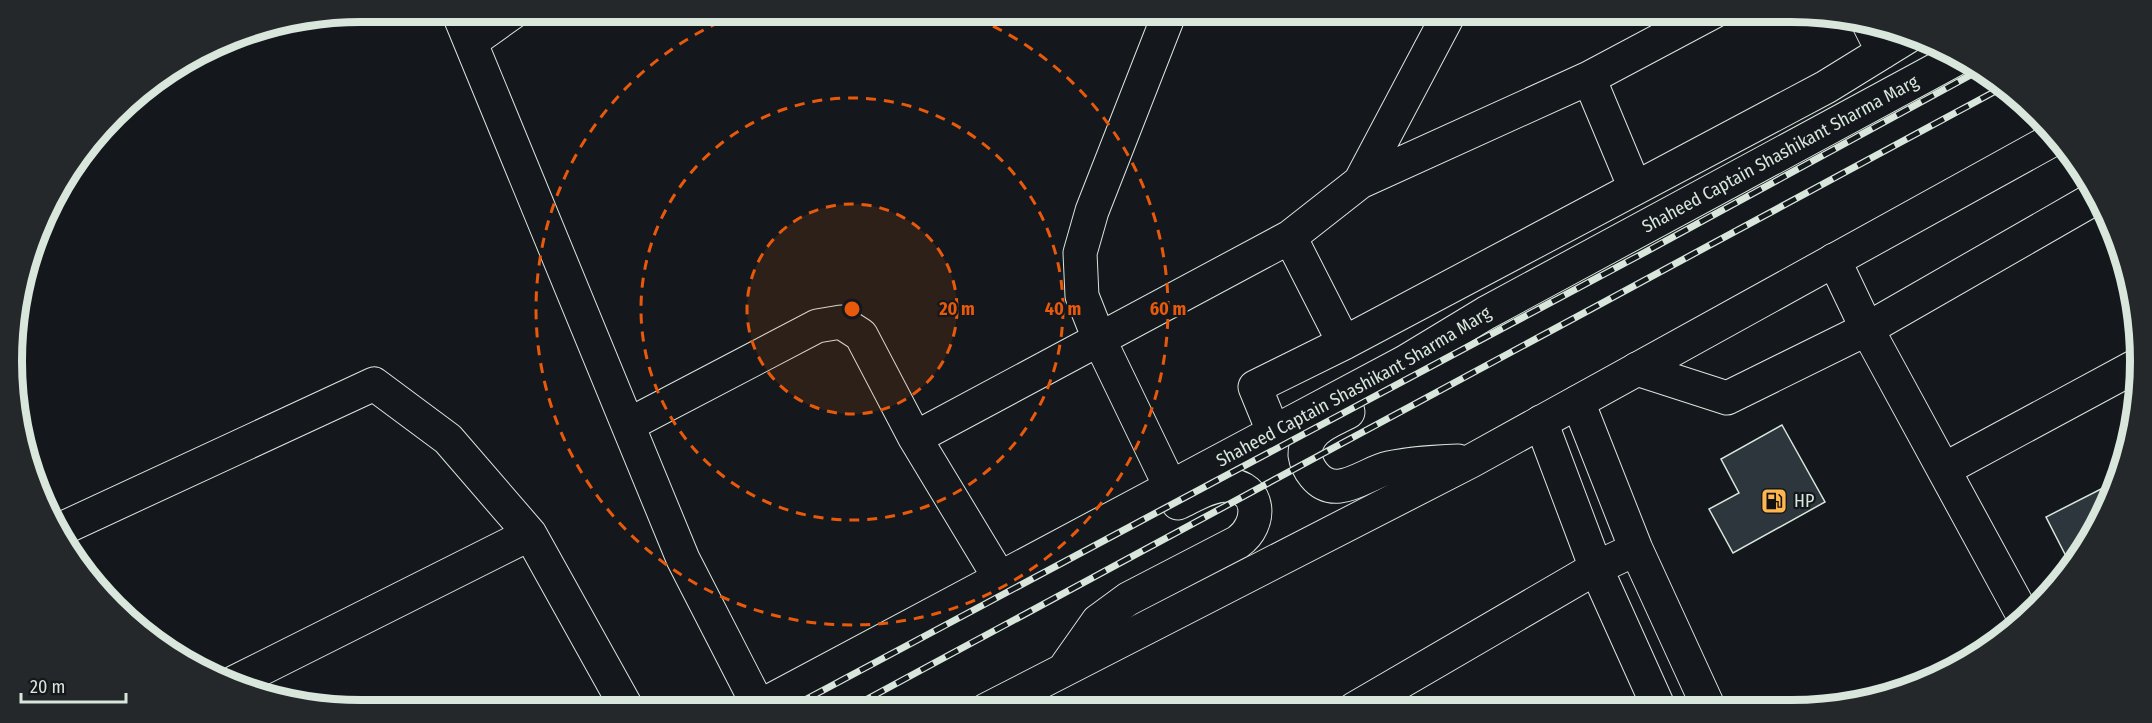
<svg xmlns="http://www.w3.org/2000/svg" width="2152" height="723" font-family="'Fira Sans Condensed',sans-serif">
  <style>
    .building { fill: #2c363c; stroke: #d8e6dc; stroke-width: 1.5 }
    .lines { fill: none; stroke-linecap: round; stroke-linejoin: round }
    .minor-casing { stroke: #d8e6dc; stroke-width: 35 }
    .major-casing { stroke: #d8e6dc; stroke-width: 35 }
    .minor { stroke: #14181c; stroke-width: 33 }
    .major { stroke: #14181c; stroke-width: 33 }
    .rail-casing { stroke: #d8e6dc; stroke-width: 7 }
    .rail { stroke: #14181c; stroke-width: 4.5; stroke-dasharray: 14; stroke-linecap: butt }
    .ring { fill: none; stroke: #e8590c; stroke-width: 3; stroke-dasharray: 10 8 }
    .labels { text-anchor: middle; stroke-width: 4.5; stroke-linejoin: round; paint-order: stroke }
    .street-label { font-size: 18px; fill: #d8e6dc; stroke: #14181c }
    .poi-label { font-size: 18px; fill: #d8e6dc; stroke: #14181c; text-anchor: start }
    .rim { fill: none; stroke: #d8e6dc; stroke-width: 8 }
    .centre { fill: #e8590c; stroke: #14181c; stroke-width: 3 }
    .ring-label { font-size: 18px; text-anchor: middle; font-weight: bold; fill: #e8590c; stroke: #14181c; stroke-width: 4.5; stroke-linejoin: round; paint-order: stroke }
  </style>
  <rect width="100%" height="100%" fill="#14181c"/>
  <path class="building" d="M1782,425L1825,502L1733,553L1709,509L1739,493L1721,459Z
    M2101,489L2108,501L2093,537L2070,564L2046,517Z
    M1506,698L1512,709H1487Z"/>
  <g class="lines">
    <defs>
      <path id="minor" d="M458,12L683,559L759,707
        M1868,22L1883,52
        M471,42L513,12
        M1589,78L1635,188
        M1360,182L1450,12
        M1290,237L1344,343
        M1834,260L1867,329L2025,619
        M1637,369L1727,398L1867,329L2097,197
        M1578,402L1636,549L1709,708
        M1541,422L1596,568L1659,708
        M628,425L817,326L841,322L861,335L915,438
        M1273,431L1255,387L1344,343L1826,87L1907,37
        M1945,469L2134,367
        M1170,486L1099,339L1082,296L1080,253L1092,211L1170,12
        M59,530L374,384L448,439L530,534L628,710
        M999,577L915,438L1290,237L1360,182L1589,78L1713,12
        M235,682L530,534
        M1354,709L1596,568L1636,549"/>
      <g id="major">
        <path d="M1348,412C1329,422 1305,429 1305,455C1306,462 1309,469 1314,475C1336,502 1365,473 1389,468C1412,463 1435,462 1458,461"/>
        <path d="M1067,665L1098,621L1128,599L1238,542C1263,524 1261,486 1227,485C1210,485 1193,496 1178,503"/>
        <path id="s1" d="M753,710L1405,362L1486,313L1954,60"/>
        <path d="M986,710L1471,461L2052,140"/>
      </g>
    </defs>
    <use href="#minor" class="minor-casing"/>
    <use href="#major" class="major-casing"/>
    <use href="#minor" class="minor"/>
    <use href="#major" class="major"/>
    <defs>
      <path id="rail" d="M786,710L1638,256L1978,71
        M847,710L2005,86"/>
    </defs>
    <use href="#rail" class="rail-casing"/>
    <use href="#rail" class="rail"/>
  </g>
  <circle cx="852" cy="309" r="105" fill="#e8590c" fill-opacity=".12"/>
  <g class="ring">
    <circle cx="852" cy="309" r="105"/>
    <circle cx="852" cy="309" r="211"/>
    <path d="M960 12A316 316 0 1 1 744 12"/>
  </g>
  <defs>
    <symbol id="fuel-square" viewBox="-11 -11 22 22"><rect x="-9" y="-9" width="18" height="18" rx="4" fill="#ffb74d" stroke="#14181c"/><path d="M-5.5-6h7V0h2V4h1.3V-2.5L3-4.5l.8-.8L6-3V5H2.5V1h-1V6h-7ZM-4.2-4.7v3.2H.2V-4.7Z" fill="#111"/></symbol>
  </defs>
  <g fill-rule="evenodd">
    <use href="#fuel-square" x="1759" y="486" width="30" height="30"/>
  </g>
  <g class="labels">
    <g class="street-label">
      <text dy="6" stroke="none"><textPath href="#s1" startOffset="1168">Shaheed Captain Shashikant Sharma Marg</textPath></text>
      <text dy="6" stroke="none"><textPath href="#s1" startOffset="682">Shaheed Captain Shashikant Sharma Marg</textPath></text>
    </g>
    <g class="poi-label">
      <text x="1794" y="507">HP</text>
    </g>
  </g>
  <path d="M0 0H2152V723H0ZM361 22H1791A339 339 0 0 1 2130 361V361A339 339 0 0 1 1791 700H361A339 339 0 0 1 22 361V361A339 339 0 0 1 361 22Z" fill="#24282b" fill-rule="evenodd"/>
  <path class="rim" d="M361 22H1791A339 339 0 0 1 2130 361V361A339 339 0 0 1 1791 700H361A339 339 0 0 1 22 361V361A339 339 0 0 1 361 22Z"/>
  <circle cx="852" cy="309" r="9" class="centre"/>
  <g class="ring-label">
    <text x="957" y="315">20 m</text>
    <text x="1063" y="315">40 m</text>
    <text x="1168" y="315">60 m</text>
  </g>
  <path d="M21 693v9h105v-9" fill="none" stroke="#d8e6dc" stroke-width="3"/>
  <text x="30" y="693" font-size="18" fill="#d8e6dc" stroke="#14181c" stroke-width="4.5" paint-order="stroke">20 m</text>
</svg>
